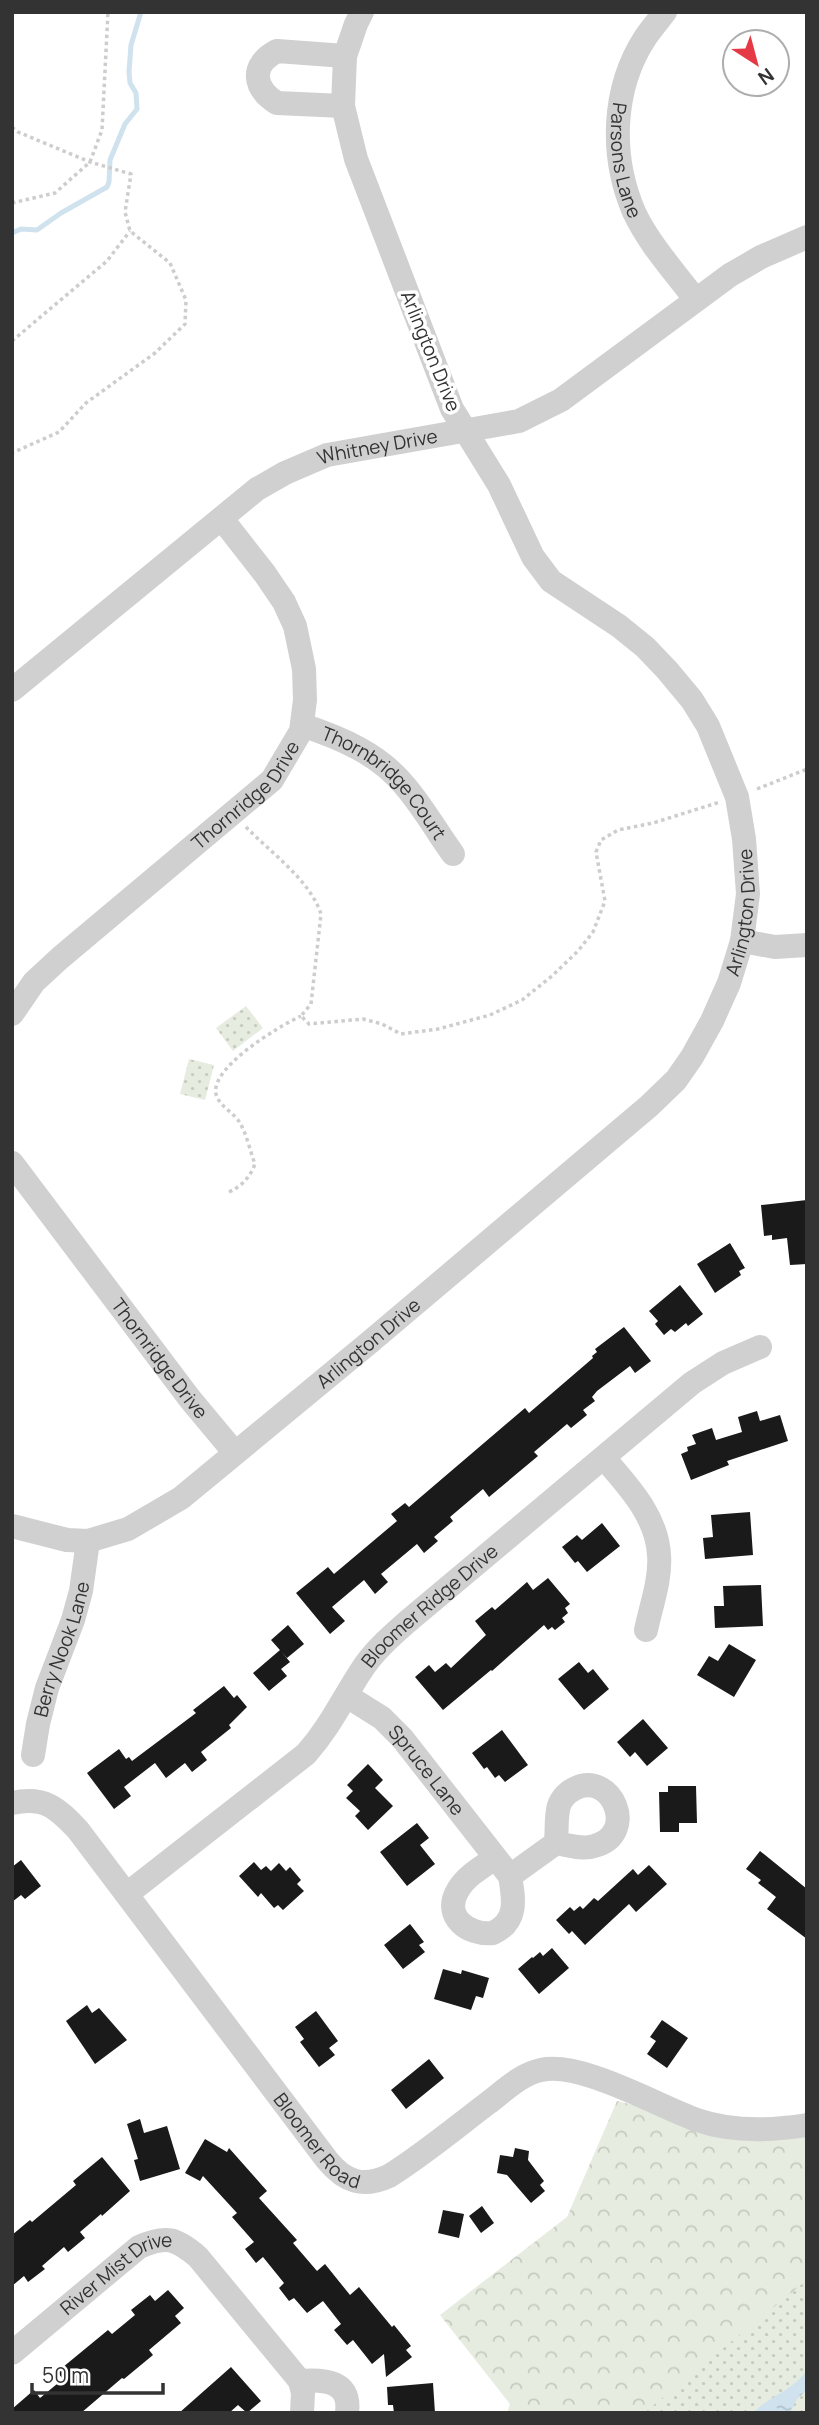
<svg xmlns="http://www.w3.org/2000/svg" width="819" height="2425" font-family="Manrope,sans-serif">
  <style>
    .forest { fill: url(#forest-crowns) }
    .park { fill: url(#park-dots) }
    .water { fill: url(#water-ripples) }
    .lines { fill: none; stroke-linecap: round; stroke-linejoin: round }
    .stream { stroke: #cfe2ee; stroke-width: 5 }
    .building { fill: #1a1a1a }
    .path { stroke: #cdcdcd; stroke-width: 3.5; stroke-dasharray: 3.5 3.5; stroke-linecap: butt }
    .minor { stroke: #d0d0d0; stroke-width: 24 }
    .labels { text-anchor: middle; stroke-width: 7; stroke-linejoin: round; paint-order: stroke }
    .street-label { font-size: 19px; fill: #333; stroke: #fff }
  </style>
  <defs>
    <pattern id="forest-crowns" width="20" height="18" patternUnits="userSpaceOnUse" patternTransform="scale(1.75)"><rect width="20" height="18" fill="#e6ecdf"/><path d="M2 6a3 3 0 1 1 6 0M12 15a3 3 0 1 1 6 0" fill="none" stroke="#c6cbc0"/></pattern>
    <pattern id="park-dots" width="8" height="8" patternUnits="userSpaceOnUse" patternTransform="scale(1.75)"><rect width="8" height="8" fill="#e6ecdf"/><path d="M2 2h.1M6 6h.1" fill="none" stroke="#c6cbc0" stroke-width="1.8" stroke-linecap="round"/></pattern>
    <pattern id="water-ripples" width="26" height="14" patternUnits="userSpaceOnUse" patternTransform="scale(1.75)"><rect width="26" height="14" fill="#cfe2ee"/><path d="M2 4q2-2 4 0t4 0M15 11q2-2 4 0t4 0" fill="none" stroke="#b2c2cd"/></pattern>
  </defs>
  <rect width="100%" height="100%" fill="#fff"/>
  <path class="forest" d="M617,2101L697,2120L807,2125V2413H507L510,2404L440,2315L567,2217Z"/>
  <path class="park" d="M246,1006L263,1028L233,1051L216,1028Z
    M189,1059L214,1065L205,1100L180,1094Z
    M807,2280V2413H644Z"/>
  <path class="water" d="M807,2370V2390L797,2399L790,2413H753C769,2396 794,2390 807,2370Z"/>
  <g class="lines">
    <path class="stream" d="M12,233L21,229L37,230L61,213L107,187L109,182L110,160L125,124L137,109L136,93L130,83L129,72L131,45L141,12"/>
  </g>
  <path class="building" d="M807,1200V1264L790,1265L787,1238L772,1240V1235L764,1236L761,1205Z
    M730,1243L745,1268L739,1271L741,1275L715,1293L697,1264Z
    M680,1285L703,1314L688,1326L686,1323L675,1332L671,1329L664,1335L655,1324L658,1321L649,1311Z
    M624,1327L651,1361L635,1373L630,1366L597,1391L592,1397L595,1401L583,1410L587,1415L571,1428L567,1424L534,1452L538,1456L489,1497L483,1489L450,1517L453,1521L434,1537L438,1541L424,1553L417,1544L381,1574L388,1582L375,1594L364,1580L332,1607L345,1621L330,1634L296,1593L328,1567L334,1574L397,1521L391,1514L405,1503L409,1507L525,1408L529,1413L593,1358L592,1356L597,1352L595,1349Z
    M757,1411L760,1421L780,1415L788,1441L727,1461L729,1465L691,1480L681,1454L688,1451L687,1447L696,1444L692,1435L712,1428L716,1440L742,1432L738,1417Z
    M750,1512L753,1555L705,1559L703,1538L713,1537L711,1515Z
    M602,1523L620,1546L587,1572L578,1561L575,1563L562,1547L577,1535L582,1540Z
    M548,1578L570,1604L565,1608L568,1613L562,1618L565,1622L555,1630L552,1627L548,1630L544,1625L492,1671L491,1670L443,1710L415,1677L429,1665L435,1672L446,1663L451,1668L486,1635L475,1621L492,1607L495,1610L527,1582L533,1590Z
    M761,1585L763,1626L715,1628L714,1606H724L723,1586Z
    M288,1625L304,1644L287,1658L271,1640Z
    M729,1644L756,1660L734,1697L697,1675L709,1656L718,1661Z
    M280,1650L290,1662L281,1669L287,1676L269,1691L253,1673Z
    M579,1662L588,1673L593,1669L609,1689L584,1710L558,1679Z
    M224,1686L234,1698L237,1695L247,1707L229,1725L231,1728L201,1752L207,1760L192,1772L185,1763L166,1778L155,1763L124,1787L131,1796L114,1809L87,1773L119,1749L126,1759L129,1757L132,1761L196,1713L193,1710Z
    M643,1719L668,1748L647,1766L635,1752L630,1757L617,1742Z
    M502,1730L528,1765L505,1782L499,1775L495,1778L487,1767L484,1769L472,1753Z
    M368,1764L383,1780L375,1788L393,1806L368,1830L355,1816L360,1811L346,1798L353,1791L347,1785Z
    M668,1786H696L697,1823H679V1832H660L659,1792H668Z
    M417,1823L429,1838L420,1845L435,1864L407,1886L380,1852Z
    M760,1851L807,1889V1939L767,1909L776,1897L758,1883L761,1880L746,1869Z
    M21,1860L41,1886L25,1899L21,1895L12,1902V1867Z
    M254,1862L261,1870L266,1866L271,1871L279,1863L286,1871L290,1867L301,1880L297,1884L304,1891L283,1910L278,1905L274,1908L261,1893L258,1897L239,1876Z
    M649,1865L667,1884L636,1912L629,1904L585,1945L572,1931L569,1934L556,1920L570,1907L574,1911L580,1906L583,1909L594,1898L598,1901L633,1869L638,1875Z
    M410,1924L424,1942L419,1945L425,1952L403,1969L384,1945Z
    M552,1948L569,1968L539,1994L518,1969L532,1957L533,1958L540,1952L543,1956Z
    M443,1969L461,1974L462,1970L489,1978L483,1998L476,1996L471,2010L434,1999Z
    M87,2005L92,2013L99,2008L127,2040L95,2064L66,2021Z
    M316,2011L338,2041L329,2048L335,2055L319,2067L300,2042L304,2039L295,2027Z
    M662,2020L688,2038L667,2068L647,2054L656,2041L650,2037Z
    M429,2059L444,2078L406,2109L391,2090Z
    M140,2119L144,2133L167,2126L180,2169L140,2181L134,2160L138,2159L127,2124Z
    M205,2139L227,2152L229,2148L267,2191L259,2198L297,2240L293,2243L317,2271L325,2264L350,2295L359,2287L392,2327L394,2325L411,2346L406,2350L412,2357L386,2377L384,2354L372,2364L353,2340L347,2345L334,2330L341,2324L323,2301L307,2313L294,2298L289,2301L279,2288L284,2283L263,2257L256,2263L245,2249L254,2242L232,2217L237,2213L203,2176L200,2181L185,2173Z
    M515,2148L529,2151L528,2160L544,2181L540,2185L545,2191L531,2203L507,2175L497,2173L500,2155L513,2157Z
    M102,2157L130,2191L102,2216L101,2214L80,2232L85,2238L68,2252L64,2247L42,2266L45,2269L28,2282L24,2276L12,2286V2235L30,2220L32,2222L76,2185L73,2181Z
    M482,2206L494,2223L481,2233L469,2216Z
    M443,2210L464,2214L459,2238L438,2233Z
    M168,2290L184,2308L175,2316L181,2323L149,2350L153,2355L124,2379L122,2378L81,2413H12V2409L34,2390L40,2398L63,2379L57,2372L108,2330L112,2334L135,2315L131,2310L150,2295L155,2301Z
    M231,2367L261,2401L247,2413L238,2405L229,2413H179Z
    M433,2383L435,2413H394L393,2405H388L387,2387Z"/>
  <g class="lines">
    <path class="path" d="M12,127L18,132L90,162L131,174L125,212L130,231L170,263L186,300L185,324L155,353L86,403L59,432L12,453
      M12,203L55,193L90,162L102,130L108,12
      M12,341L107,261L130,231
      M757,789L807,769
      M246,827C270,852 310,880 321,914L311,1004L301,1016L309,1024L363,1019L382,1024L401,1034L438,1029L490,1015L522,1000L552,976L578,951L593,932L605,901L596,852L601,840L618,830L653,823L720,802
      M229,1192C242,1186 250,1177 255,1164C250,1151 247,1135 240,1123C235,1114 223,1108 218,1099C201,1072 281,1025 301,1016"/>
    <g class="minor">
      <path id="s1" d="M665,12C658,21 651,29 645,38C612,89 610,156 634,212C649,244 674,271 695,299"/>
      <path d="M343,106L277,103C253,88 250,65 277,51L345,56"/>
      <path id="s2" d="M12,690L257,489L285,473L327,455L519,421L561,400L730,275L761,257L807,237"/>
      <path id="s3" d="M302,725C341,738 379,754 405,786C423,807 437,832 453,854"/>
      <path d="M742,941L775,947L807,945"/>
      <path id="s4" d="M12,1014L34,982L60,958L272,780L301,731L305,700L304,669L295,626L284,602L265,574L222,519"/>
      <path id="s5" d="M12,1163L190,1399L235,1453"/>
      <path d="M604,1458C628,1486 657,1516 659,1555C661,1579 651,1606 646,1630"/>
      <path id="s6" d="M12,1526L67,1540L88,1541L128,1529L181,1498L370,1342L649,1106L676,1080L692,1057L712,1021L729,983L742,941L748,894L744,839L737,797L708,726L692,700L667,670L645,647L619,626L551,581L533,557L499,485L452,409L356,159L343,106L345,56L356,24L362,12"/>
      <path id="s7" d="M347,1696L382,1718L402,1738L510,1876C514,1900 518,1921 493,1933C468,1936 442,1916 458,1890C466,1876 482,1867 495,1858"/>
      <path id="s8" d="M33,1755L38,1724L47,1688L73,1620L81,1591L88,1541"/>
      <path id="s9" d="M12,1803C45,1796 57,1808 78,1830L327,2160C345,2182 363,2188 389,2176C424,2154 455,2128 488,2103C504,2091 521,2074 541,2070C581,2061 658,2106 697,2120C732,2132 770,2131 807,2125"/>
      <path d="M510,1876L556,1843C568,1845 583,1850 594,1846C640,1834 611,1769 574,1789C566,1793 559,1801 558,1810C556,1820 557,1832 556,1843"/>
      <path id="s10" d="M127,1894L306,1754C330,1727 342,1700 361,1671C373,1652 390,1637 407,1622L692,1383L723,1363L760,1347"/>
      <path id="s11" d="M12,2353L139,2247C166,2235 176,2238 198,2257L300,2381L303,2393L302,2413"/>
      <path d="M300,2381C325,2379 351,2381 347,2413"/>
    </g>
  </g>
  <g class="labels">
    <g class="street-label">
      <text dy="7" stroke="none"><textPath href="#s1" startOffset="161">Parsons Lane</textPath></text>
      <text transform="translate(431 351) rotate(68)" y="7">Arlington Drive</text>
      <text dy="7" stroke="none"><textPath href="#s2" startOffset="446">Whitney Drive</textPath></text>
      <text dy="7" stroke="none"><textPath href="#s3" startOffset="103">Thornbridge Court</textPath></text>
      <text dy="7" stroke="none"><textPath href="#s4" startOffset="322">Thornridge Drive</textPath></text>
      <text dy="7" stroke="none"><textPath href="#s6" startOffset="1012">Arlington Drive</textPath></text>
      <text dy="7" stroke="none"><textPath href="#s6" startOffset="424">Arlington Drive</textPath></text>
      <text dy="7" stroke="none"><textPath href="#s5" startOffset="245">Thornridge Drive</textPath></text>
      <text dy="7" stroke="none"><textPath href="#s10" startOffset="422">Bloomer Ridge Drive</textPath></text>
      <text dy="7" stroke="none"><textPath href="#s8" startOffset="110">Berry Nook Lane</textPath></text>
      <text dy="7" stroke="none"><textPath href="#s7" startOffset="110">Spruce Lane</textPath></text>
      <text dy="7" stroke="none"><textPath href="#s9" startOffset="469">Bloomer Road</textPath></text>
      <text dy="7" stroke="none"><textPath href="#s11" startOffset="133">River Mist Drive</textPath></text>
    </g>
  </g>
  <rect width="819" height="2425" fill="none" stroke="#333333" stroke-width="28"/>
  <g transform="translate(756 63) rotate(144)"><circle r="33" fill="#ffffff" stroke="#adadad" stroke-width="2"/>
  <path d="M0-5L12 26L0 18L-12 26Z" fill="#e63946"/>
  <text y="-10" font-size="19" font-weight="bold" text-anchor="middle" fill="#333333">N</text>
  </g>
  <path d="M32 2383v10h131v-10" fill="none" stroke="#333333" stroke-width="3.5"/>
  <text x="42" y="2383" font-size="21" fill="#333333" stroke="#ffffff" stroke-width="5" paint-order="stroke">50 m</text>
</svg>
